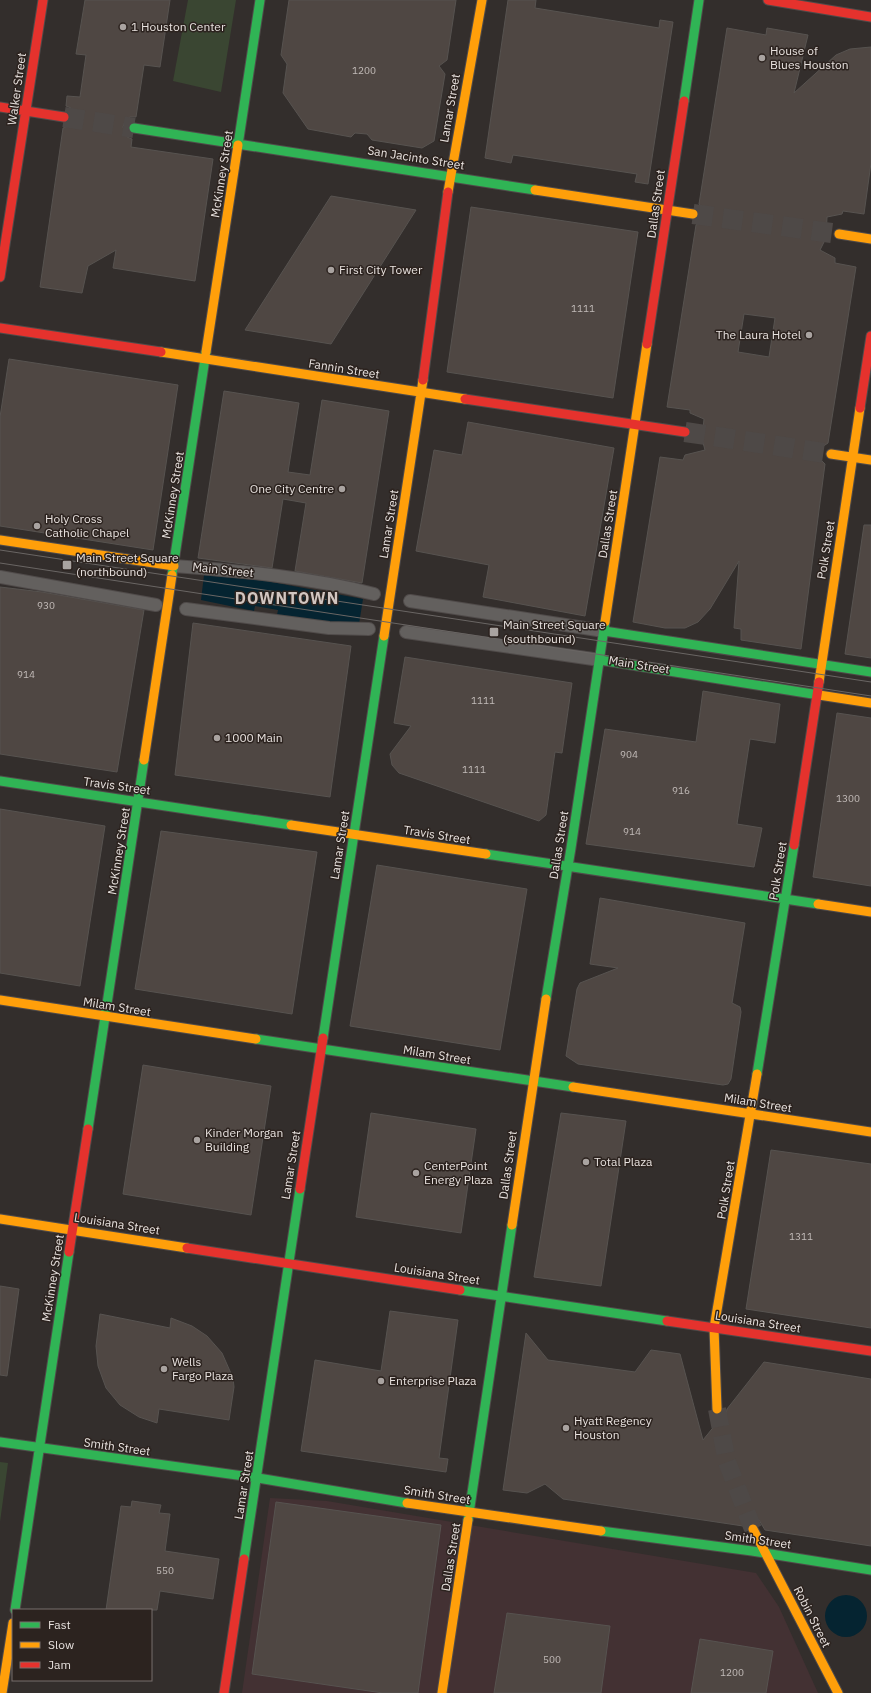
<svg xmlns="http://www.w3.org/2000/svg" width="871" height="1693" font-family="'IBM Plex Sans',sans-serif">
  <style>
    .commercial { fill: #433133 }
    .green { fill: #3a4632 }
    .water { fill: #052431 }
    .building { fill: #4f4743; stroke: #575350; fill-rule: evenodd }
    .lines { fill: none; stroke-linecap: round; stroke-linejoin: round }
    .secondary-tunnel { stroke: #4e4947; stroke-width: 18; stroke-dasharray: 18 9; stroke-linecap: butt }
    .primary-tunnel { stroke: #4e4947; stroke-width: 20; stroke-dasharray: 20 10; stroke-linecap: butt }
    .street-casing { stroke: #504b4a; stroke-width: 14 }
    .fast-casing { stroke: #504b4a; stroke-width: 11 }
    .slow-casing { stroke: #504b4a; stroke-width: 11 }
    .jam-casing { stroke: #504b4a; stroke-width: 11 }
    .street { stroke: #63605e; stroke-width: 12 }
    .fast { stroke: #30b455; stroke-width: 9 }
    .slow { stroke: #ff9f0a; stroke-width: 9 }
    .jam { stroke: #e5322d; stroke-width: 9 }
    .tram { stroke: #6a6664; stroke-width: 1 }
    .poi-dot { fill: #a9a3a0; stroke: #2c231f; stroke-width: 1.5 }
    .labels { text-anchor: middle; stroke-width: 3; stroke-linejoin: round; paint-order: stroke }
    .number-label { font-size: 10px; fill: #c2bbb8 }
    .poi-label { font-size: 12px; fill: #e8e2df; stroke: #2c231f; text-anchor: start }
    .street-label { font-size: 12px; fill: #e8e2df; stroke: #2c231f }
    .district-label { font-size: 16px; font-weight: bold; letter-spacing: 1px; fill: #d1c5c0; stroke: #2c231f }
  </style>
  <rect width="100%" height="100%" fill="#332e2c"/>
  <path class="commercial" d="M270,1498L327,1501L756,1573L779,1607L818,1693H242Z"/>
  <path class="green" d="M188,0H236L221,92L173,81Z
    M0,1462L8,1463L0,1522Z"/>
  <path class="water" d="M204,575L266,581L363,599L359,624L316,621L277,615L278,610L255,606L254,611L201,600Z
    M825 1616a21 21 0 1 1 42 0a21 21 0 1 1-42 0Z"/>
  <path class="building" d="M85,0H170L160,67L144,65L136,117H130L125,121L123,127L127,137L132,139L131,147L213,159L195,281L113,268L116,250L88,266L82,293L40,287L63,128L73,124L75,118L71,108L66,106L67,96L80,97L86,55L76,54Z
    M289,0H456L447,60L439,66L445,74L434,141L422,148L372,140L367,134L355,133L351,137L308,129L283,93L287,64L281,55Z
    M508,0H536L535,8L659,28L660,20L673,22L648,184L635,182L637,174L513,155L511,163L485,158Z
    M727,28L766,35L767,28L808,35L794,93L836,55L850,49L871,47V163L864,214L843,211L842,214L827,217L826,238L820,250L835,258V263L856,267L828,443L822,447L820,453V459L825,464L801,649L741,640V629L734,628L739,561L710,609L698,622L685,628H665L633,622L660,457L683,460L685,455L705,450L702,439L704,419L690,413V410L667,407L696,225L702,221L704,216V209L699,204ZM744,314L775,318L769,357L738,352Z
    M331,196L416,210L331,344L245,330Z
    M471,207L638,232L613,398L447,372Z
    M9,359L178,385L153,550L0,526V417Z
    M224,391L299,403L288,472L310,475L322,400L389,411L362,583L295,571L306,503L283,499L272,568L198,558Z
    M468,422L614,448L585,616L483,597L489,565L416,551L434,450L462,455Z
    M864,525H871V658L845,654Z
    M0,587L42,592L144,610L117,772L0,754Z
    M193,623L351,646L330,797L175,775Z
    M405,657L572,683L562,753L555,752L546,815L539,821L399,773L392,765L390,754L411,726L394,723Z
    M703,691L780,704L775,743L750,739L737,824L762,828L754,867L586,844L605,729L696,742Z
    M837,713L871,718V886L813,877Z
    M0,809L105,826L80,986L0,973Z
    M161,831L317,852L292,1014L135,989Z
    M377,865L527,889L500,1050L350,1026Z
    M600,898L745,923L732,1003L740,1007L741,1012L731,1079L728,1084L723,1085L578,1064L566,1056L577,989L580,983L618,968L590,964Z
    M143,1065L271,1086L251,1215L123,1194Z
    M371,1113L476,1129L461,1233L356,1217Z
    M561,1113L626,1121L601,1286L534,1277Z
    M771,1150L871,1164V1328L746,1309Z
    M0,1286L19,1289L7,1376L0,1375Z
    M390,1311L458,1320L439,1458L448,1459L446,1472L301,1451L315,1360L381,1371Z
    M100,1314L170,1328L171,1318L192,1326L207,1336L222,1353L233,1378L234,1387L229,1420L159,1409L157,1423L139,1417L120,1405L106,1388L98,1366L96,1346Z
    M526,1333L548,1360L635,1372L651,1350L680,1354L703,1440L720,1419L726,1414L727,1409L764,1362L871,1379V1546L765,1530L759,1520L754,1519L748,1520L743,1526L563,1499L545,1484L527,1493L503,1490Z
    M132,1501L161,1505L159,1513L170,1514L165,1551L219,1559L213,1599L160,1591L157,1610H106L121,1506L131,1507Z
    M276,1502L441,1525L418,1693H383L252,1674Z
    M507,1613L610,1626L601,1693H494Z
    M700,1639L773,1651L766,1693H691Z"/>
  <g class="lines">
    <path class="secondary-tunnel" d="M717,1409L727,1462L753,1529"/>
    <path class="primary-tunnel" d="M64,117L134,128
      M693,214L839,234
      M685,432L831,454"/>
    <defs>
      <path id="street" d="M174,566C241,571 309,577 374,594
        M0,577L156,605
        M410,601L604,631
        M186,609L329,628L369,629
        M406,632L600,660"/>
      <path id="fast" d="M684,101L699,0
        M134,128L535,190
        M238,145L260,0
        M172,575L206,352
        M604,631L871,672
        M600,660L819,695
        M0,781L291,825
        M486,854L818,904
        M546,999L571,848L605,622
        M323,1038L384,636
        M256,1039L573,1087
        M757,1074L794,845
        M88,1129L144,760
        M460,1290L667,1321
        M0,1442L258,1478L407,1503
        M468,1520L512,1225
        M601,1531L752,1551L871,1570
        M244,1559L300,1189
        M15,1610L69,1252"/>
      <path id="slow" d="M535,190L693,214
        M448,192L482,0
        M839,234L871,239
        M161,352L465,399
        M206,352L238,145
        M831,454L871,460
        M0,540L174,566
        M605,622L647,344
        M384,636L423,380
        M819,682L860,408
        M819,695L871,703
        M144,760L172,575
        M291,825L486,854
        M818,904L871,912
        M0,1000L256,1039
        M573,1087L871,1132
        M0,1219L187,1248
        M512,1225L546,999
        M717,1409L714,1328L757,1074
        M407,1503L601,1531
        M753,1529L838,1693
        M2,1693L13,1623
        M442,1693L468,1520"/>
      <path id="jam" d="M768,0L871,17
        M0,107L64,117
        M0,277L43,0
        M0,328L161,352
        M647,344L684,101
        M423,380L448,192
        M465,399L685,432
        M860,408L871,336
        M794,845L819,682
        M300,1189L323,1038
        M187,1248L460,1290
        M69,1252L88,1129
        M667,1321L871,1351
        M224,1693L244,1559"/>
    </defs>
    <use href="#street" class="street-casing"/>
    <use href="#fast" class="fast-casing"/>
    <use href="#slow" class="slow-casing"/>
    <use href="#jam" class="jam-casing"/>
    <use href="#street" class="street"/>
    <use href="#fast" class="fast"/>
    <use href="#slow" class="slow"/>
    <use href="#jam" class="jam"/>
    <path class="tram" d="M0,550L871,682
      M0,563L871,696"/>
  </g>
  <g class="poi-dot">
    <circle cx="123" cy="27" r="4"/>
    <circle cx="762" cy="58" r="4"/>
    <circle cx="331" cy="270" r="4"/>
    <circle cx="809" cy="335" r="4"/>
    <circle cx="342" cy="489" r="4"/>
    <circle cx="37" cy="526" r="4"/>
    <rect x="62" y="560" width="10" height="10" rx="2"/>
    <rect x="489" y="627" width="10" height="10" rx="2"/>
    <circle cx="217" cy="738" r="4"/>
    <circle cx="197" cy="1140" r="4"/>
    <circle cx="586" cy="1162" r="4"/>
    <circle cx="416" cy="1173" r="4"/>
    <circle cx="164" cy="1369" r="4"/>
    <circle cx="381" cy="1381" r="4"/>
    <circle cx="566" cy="1428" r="4"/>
  </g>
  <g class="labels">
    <g class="number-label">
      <text x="364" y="74">1200</text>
      <text x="583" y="312">1111</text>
      <text x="46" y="609">930</text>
      <text x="26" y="678">914</text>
      <text x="483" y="704">1111</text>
      <text x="629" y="758">904</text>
      <text x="474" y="773">1111</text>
      <text x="681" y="794">916</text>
      <text x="848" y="802">1300</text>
      <text x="632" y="835">914</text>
      <text x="801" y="1240">1311</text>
      <text x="165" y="1574">550</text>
      <text x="552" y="1663">500</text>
      <text x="732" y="1676">1200</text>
    </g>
    <g class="poi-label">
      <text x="131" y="31">1 Houston Center</text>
      <text x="770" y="55">House of<tspan x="770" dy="14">Blues Houston</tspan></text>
      <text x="339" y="274">First City Tower</text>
      <text x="801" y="339" text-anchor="end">The Laura Hotel</text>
      <text x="334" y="493" text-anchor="end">One City Centre</text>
      <text x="45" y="523">Holy Cross<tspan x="45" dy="14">Catholic Chapel</tspan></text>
      <text x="76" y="562">Main Street Square<tspan x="76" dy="14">(northbound)</tspan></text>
      <text x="503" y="629">Main Street Square<tspan x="503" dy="14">(southbound)</tspan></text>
      <text x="225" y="742">1000 Main</text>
      <text x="205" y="1137">Kinder Morgan<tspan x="205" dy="14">Building</tspan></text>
      <text x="594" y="1166">Total Plaza</text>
      <text x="424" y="1170">CenterPoint<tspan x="424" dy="14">Energy Plaza</tspan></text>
      <text x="172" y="1366">Wells<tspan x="172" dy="14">Fargo Plaza</tspan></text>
      <text x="389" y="1385">Enterprise Plaza</text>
      <text x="574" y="1425">Hyatt Regency<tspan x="574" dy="14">Houston</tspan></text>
    </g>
    <g class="street-label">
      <text transform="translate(17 89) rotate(-82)" y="4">Walker Street</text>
      <text transform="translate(450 108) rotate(-80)" y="4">Lamar Street</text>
      <text transform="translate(416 158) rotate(9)" y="4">San Jacinto Street</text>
      <text transform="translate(222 174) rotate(-81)" y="4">McKinney Street</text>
      <text transform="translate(656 204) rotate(-82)" y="4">Dallas Street</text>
      <text transform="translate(344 369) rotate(9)" y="4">Fannin Street</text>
      <text transform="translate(173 495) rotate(-81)" y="4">McKinney Street</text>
      <text transform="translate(389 524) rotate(-81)" y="4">Lamar Street</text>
      <text transform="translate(608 524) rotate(-81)" y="4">Dallas Street</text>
      <text transform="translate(826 550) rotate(-81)" y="4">Polk Street</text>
      <text transform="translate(223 570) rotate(6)" y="4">Main Street</text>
      <text transform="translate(639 665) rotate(9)" y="4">Main Street</text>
      <text transform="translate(117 786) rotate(8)" y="4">Travis Street</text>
      <text transform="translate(437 835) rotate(9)" y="4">Travis Street</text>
      <text transform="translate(340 845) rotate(-81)" y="4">Lamar Street</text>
      <text transform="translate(559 845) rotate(-81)" y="4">Dallas Street</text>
      <text transform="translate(119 851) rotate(-81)" y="4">McKinney Street</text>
      <text transform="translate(778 871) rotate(-81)" y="4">Polk Street</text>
      <text transform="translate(117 1007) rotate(9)" y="4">Milam Street</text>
      <text transform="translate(437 1055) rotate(9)" y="4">Milam Street</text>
      <text transform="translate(758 1103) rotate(9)" y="4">Milam Street</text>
      <text transform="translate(291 1165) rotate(-81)" y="4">Lamar Street</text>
      <text transform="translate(508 1165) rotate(-82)" y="4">Dallas Street</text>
      <text transform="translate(726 1190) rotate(-81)" y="4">Polk Street</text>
      <text transform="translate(117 1224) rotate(9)" y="4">Louisiana Street</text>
      <text transform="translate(437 1274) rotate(9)" y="4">Louisiana Street</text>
      <text transform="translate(53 1278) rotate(-81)" y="4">McKinney Street</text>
      <text transform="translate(758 1322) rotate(9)" y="4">Louisiana Street</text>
      <text transform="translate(117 1447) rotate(8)" y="4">Smith Street</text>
      <text transform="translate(244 1485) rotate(-81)" y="4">Lamar Street</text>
      <text transform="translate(437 1495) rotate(9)" y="4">Smith Street</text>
      <text transform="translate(758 1540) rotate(8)" y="4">Smith Street</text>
      <text transform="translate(451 1557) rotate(-81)" y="4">Dallas Street</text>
      <text transform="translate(812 1617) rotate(63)" y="4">Robin Street</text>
    </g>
    <g class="district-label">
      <text x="287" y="604">DOWNTOWN</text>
    </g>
  </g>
  <rect x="12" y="1609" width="140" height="72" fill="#2c231f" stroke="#776f6c"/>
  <rect x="20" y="1622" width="20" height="6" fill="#30b455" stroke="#776f6c"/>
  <text x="48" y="1629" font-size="12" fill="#e8e2df">Fast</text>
  <rect x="20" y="1642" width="20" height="6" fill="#ff9f0a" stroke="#776f6c"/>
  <text x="48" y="1649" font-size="12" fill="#e8e2df">Slow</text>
  <rect x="20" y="1662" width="20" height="6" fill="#e5322d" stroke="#776f6c"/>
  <text x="48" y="1669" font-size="12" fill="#e8e2df">Jam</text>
</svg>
